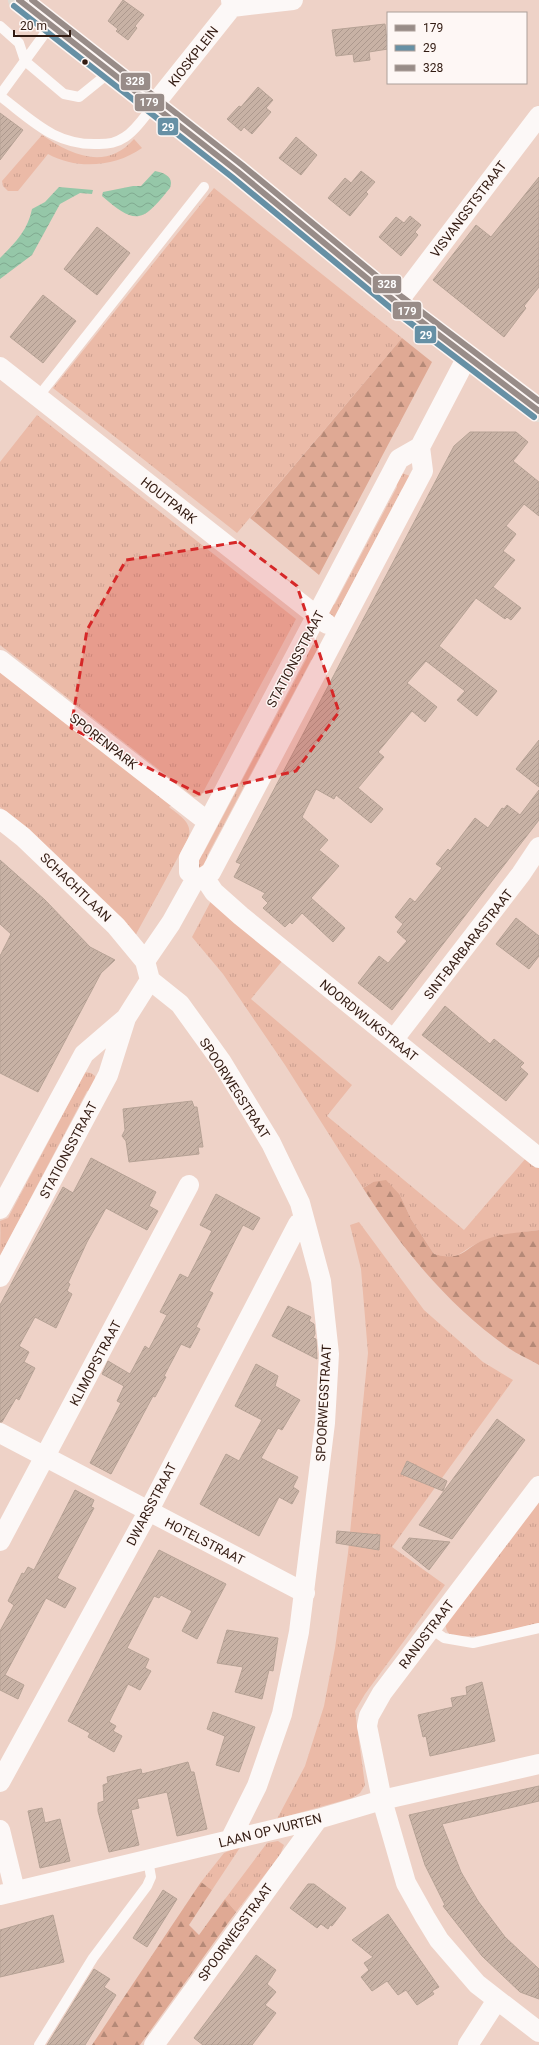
<svg xmlns="http://www.w3.org/2000/svg" width="539" height="2045" font-family="Roboto,sans-serif">
  <style>
    .grass { fill: url(#grass-tufts) }
    .forest { fill: url(#forest-firs) }
    .water { fill: url(#water-waves) }
    .building { fill: url(#building-hatch); stroke: #b6a295 }
    .lines { fill: none; stroke-linecap: round; stroke-linejoin: round }
    .service { stroke: #fcf8f7; stroke-width: 10 }
    .minor { stroke: #fcf8f7; stroke-width: 20 }
    .primary { stroke: #e2ddd5; stroke-width: 22 }
    .bus-1-casing { stroke: #fef7f5; stroke-width: 9 }
    .bus-2-casing { stroke: #fef7f5; stroke-width: 9 }
    .bus-3-casing { stroke: #fef7f5; stroke-width: 9 }
    .bus-1 { stroke: #988c88; stroke-width: 6 }
    .bus-2 { stroke: #6690a5; stroke-width: 6 }
    .bus-3 { stroke: #988c88; stroke-width: 6 }
    .marked { fill: #d62828; fill-opacity: 0.2; stroke: #d62828; stroke-width: 3; stroke-dasharray: 8 5; stroke-linejoin: round }
    .bus-dot { fill: #311a11; stroke: #fef7f5; stroke-width: 1.5 }
    .labels { text-anchor: middle; stroke-width: 3; stroke-linejoin: round; paint-order: stroke }
    .street-label { font-size: 13px; fill: #311a11; stroke: #fef7f5 }
    .line-badge { stroke: #fef7f5; stroke-width: 1.5 }
    .badge-label { font-size: 11px; text-anchor: middle; font-weight: bold; fill: #fff }
  </style>
  <defs>
    <pattern id="grass-tufts" width="24" height="20" patternUnits="userSpaceOnUse"><rect width="24" height="20" fill="#ebbaa7"/><path d="M3 7l-1-3M5 7V3M7 7l1-3M15 17l-1-3M17 17v-4M19 17l1-3" fill="none" stroke="#ca9f8f"/></pattern>
    <pattern id="forest-firs" width="22" height="20" patternUnits="userSpaceOnUse"><rect width="22" height="20" fill="#dfa994"/><path d="M5 1l3.5 6h-7zM16 11l3.5 6h-7z" fill="#b58977"/></pattern>
    <pattern id="water-waves" width="16" height="10" patternUnits="userSpaceOnUse"><rect width="16" height="10" fill="#95c7a8"/><path d="M0 5q4-4 8 0t8 0" fill="none" stroke="#81aa90"/></pattern>
    <pattern id="building-hatch" width="6" height="6" patternUnits="userSpaceOnUse"><rect width="6" height="6" fill="#c8b2a5"/><path d="M-1 1l2-2M0 6l6-6M5 7l2-2" fill="none" stroke="#ac988d"/></pattern>
  </defs>
  <rect width="100%" height="100%" fill="#eed2c7"/>
  <path class="grass" d="M42,135C71,155 106,171 134,139L142,148C115,167 77,170 48,154L18,191H8L3,186L2,181Z
    M214,188L402,338L237,533L53,388Z
    M37,415L296,619L201,796L194,797L0,645V462Z
    M402,473L410,476V486L402,489L340,607L342,615L335,619L326,611L327,607L335,604L397,487L395,478Z
    M312,644L319,648V657L311,660L207,856L210,864L199,869L195,856L203,854L307,658L305,649Z
    M0,669L172,804L169,807C180,816 194,823 188,839L135,936C92,890 49,846 0,807Z
    M211,901L283,960L251,999L352,1085L327,1116L464,1230L526,1158L539,1168V1230C519,1233 494,1235 476,1244C456,1254 459,1261 434,1254L411,1219L400,1195L373,1182L363,1188L285,1065L223,974L192,937Z
    M84,1072L91,1073L95,1076V1090L87,1091L0,1256C0,1244 1,1233 0,1221L8,1218L78,1086L75,1079Z
    M359,1222L424,1310L483,1362L513,1380L392,1547L445,1585L365,1694L355,1711L365,1785L360,1793L352,1798L277,1819L305,1766L324,1706L335,1648L348,1553L368,1353L361,1269L350,1225Z
    M539,1501V1623C507,1630 483,1640 450,1635L447,1631L445,1624Z
    M278,1841L284,1845L280,1855L236,1912L225,1899L267,1843Z
    M241,1846L212,1890L201,1882L224,1853Z"/>
  <path class="forest" d="M402,338L432,362L319,575L250,518Z
    M386,1180L400,1195L411,1219L434,1254C466,1263 464,1245 490,1238C506,1233 523,1232 539,1230V1365C529,1359 517,1354 507,1347C447,1304 402,1249 363,1188L373,1182Z
    M201,1882L212,1890L189,1925L199,1935L225,1899L236,1912L140,2045H92Z"/>
  <path class="water" d="M155,171C165,173 174,177 170,188C143,221 137,227 102,196L103,192L133,186H141Z
    M59,187L93,190L92,194L80,193L60,204L32,255L0,279V258C15,243 28,230 32,209L45,202Z"/>
  <path class="building" d="M123,0L144,15L135,26L137,28L128,40L116,31L118,29L108,21Z
    M385,24L388,49L369,52L370,60L354,62L353,54L336,56L332,30Z
    M258,87L273,100L266,108L271,112L252,134L244,127L241,131L227,119L239,106L241,107Z
    M0,113L23,130L0,160Z
    M296,137L317,155L301,175L279,158Z
    M361,171L375,182L366,192L368,194L350,216L328,198L345,178L351,183Z
    M539,177V287L524,306L526,308L504,337L433,280L476,225L491,237Z
    M410,216L421,225L415,232L418,235L401,256L379,237L396,217L404,223Z
    M97,227L130,253L97,295L64,269Z
    M43,295L76,321L43,363L10,337Z
    M470,432H516L528,442L513,461L539,482V516L524,504L506,526L516,534L503,551L515,560L493,587L521,608L511,620L507,617L505,619L476,598L439,646L497,691L477,716L457,700L465,691L426,661L407,683L437,707L425,722L412,711L378,752L384,757L358,788L383,809L371,823L336,795L334,799L316,789L302,817L328,840L319,850L339,866L311,898L345,928L333,942L302,913L292,924L290,922L285,927L263,908L268,903L262,897L265,893L234,877L241,864L236,862L454,446Z
    M539,740V787L516,769Z
    M539,790V820L392,1010L358,983L379,956L388,963L407,941L397,932L403,924L395,917L410,898L415,902L442,868L436,864L448,849L450,851L475,818L488,828L502,808L504,809L507,805L520,815Z
    M0,860L45,900L90,947L115,960L101,973L38,1092L0,1073V956L11,934L0,924Z
    M516,918L539,936V956L529,969L496,944Z
    M445,1006L490,1044L494,1039L524,1063L520,1067L528,1074L506,1101L422,1035Z
    M192,1101L194,1107H197L203,1147H198L199,1154L129,1162L126,1141L122,1136L125,1130L123,1109Z
    M91,1158L156,1192L149,1206L158,1211L147,1230L106,1208L87,1242L68,1283L70,1284L67,1291L72,1294L56,1328L35,1317L19,1346L29,1352L24,1362L35,1368L19,1400L16,1398L2,1422H0V1305L63,1187L73,1193Z
    M216,1194L260,1218L253,1230L243,1225L209,1291L213,1293L196,1327L200,1329L190,1348L181,1344L164,1376L166,1377L155,1397L153,1396L111,1474L90,1463L121,1403L117,1401L124,1386L102,1374L108,1361L130,1374L145,1346L149,1349L167,1315L160,1312L180,1274L188,1278L212,1231L200,1225Z
    M288,1306L311,1317L309,1321L314,1324L315,1334L313,1338L316,1339L317,1359L272,1336Z
    M256,1364L278,1376L275,1386L300,1400L282,1430L278,1428L261,1458L298,1477L293,1487L299,1491L292,1504L279,1497L259,1536L200,1504L226,1454L239,1461L262,1420L235,1406Z
    M497,1419L525,1440L452,1539L419,1525Z
    M407,1461L447,1481L443,1491L401,1474Z
    M75,1490L94,1500L91,1507L94,1508L57,1578L76,1588L65,1608L46,1598L5,1675L24,1685L18,1699L0,1690V1631L14,1605L8,1601L22,1573L24,1574L28,1567L34,1570Z
    M337,1531L380,1535L379,1550L336,1543Z
    M409,1538L450,1542L429,1570L402,1548Z
    M159,1550L226,1584L197,1639L182,1631L192,1611L161,1595L159,1598L154,1596L127,1648L149,1659L145,1668L151,1671L140,1690L128,1684L109,1722L116,1726L113,1731L122,1736L114,1752L88,1737L90,1733L68,1721L121,1618Z
    M227,1630L278,1638L273,1671L269,1670L262,1699L235,1692L243,1667L217,1663Z
    M482,1682L495,1741L430,1756L426,1736L423,1737L418,1715L453,1707L451,1698L467,1695L466,1687Z
    M213,1712L255,1727L239,1772L216,1765L225,1736L207,1729Z
    M188,1762L191,1772H194L207,1829L177,1836L167,1792L137,1799L139,1808L131,1810L139,1845L109,1852L98,1811V1803L104,1801L103,1785L108,1783L107,1777L141,1769L142,1774Z
    M539,1786V1801L442,1824L461,1872L478,1901L505,1937L539,1969V1999L520,1992L482,1956L443,1906L445,1905L425,1865L409,1815Z
    M42,1808L45,1823L60,1819L70,1861L40,1868L28,1811Z
    M308,1884H314L346,1908L332,1926L330,1925L328,1929L321,1924L317,1928L290,1908Z
    M163,1890L177,1899L147,1947L133,1938Z
    M388,1914L439,1987L432,1991L434,1994L417,2005L406,1990L398,1995L387,1981L372,1991L361,1977L369,1970L364,1963L373,1957L352,1940Z
    M53,1915L64,1962L0,1977V1930Z
    M256,1955L276,1970L267,1984L276,1992L265,2005L276,2013L252,2045H203L194,2038Z
    M94,1969L110,1979L104,1987L116,1995L85,2045H47Z"/>
  <g class="lines">
    <path class="service" d="M0,26L19,43L25,61L64,94L79,97L110,72
      M0,95L51,25
      M0,96C33,121 55,146 99,144C109,144 116,143 125,137C136,130 145,116 153,106
      M38,397L204,187
      M430,1628L444,1638L473,1643L539,1628
      M39,2045L93,1958L147,1886L151,1877L148,1860"/>
    <path class="minor" d="M232,7L293,0
      M153,106L232,7L231,0
      M397,303L539,116
      M0,367L327,624
      M420,447L423,471L211,872L204,877L196,878L189,872V858L399,459L420,447L467,357
      M0,660L208,822
      M0,819L23,837L116,926L145,961L150,980L126,1018L108,1075L0,1277
      M204,877L214,892L241,916L539,1158
      M145,961L171,923L196,878
      M150,980L180,1004L221,1061L271,1143L300,1203L321,1281L329,1354L325,1423L299,1632L282,1714L257,1786L230,1840
      M394,1039L521,874L539,847
      M0,1209L84,1054L126,1018
      M0,1433L305,1593
      M539,1486L382,1693L369,1716L367,1726L382,1800L406,1883L425,1917L439,1940L477,1984L539,2032
      M0,1541L189,1185
      M0,1782L148,1512L298,1224
      M0,1830L15,1891
      M0,1895L318,1819L382,1800L539,1764
      M154,2045L318,1819
      M468,2045L497,2000"/>
    <path class="primary" d="M19,0L237,171L397,303L539,411"/>
    <defs>
      <path id="bus-1" d="M19,0L237,171L397,303L539,411"/>
      <path id="bus-2" d="M14,6L232,177L392,309L534,417"/>
      <path id="bus-3" d="M32,0L242,165L402,297L539,401"/>
    </defs>
    <use href="#bus-1" class="bus-1-casing"/>
    <use href="#bus-2" class="bus-2-casing"/>
    <use href="#bus-3" class="bus-3-casing"/>
    <use href="#bus-1" class="bus-1"/>
    <use href="#bus-2" class="bus-2"/>
    <use href="#bus-3" class="bus-3"/>
  </g>
  <path class="marked" d="M239,542L297,586L339,712L296,771L199,794L71,728L87,630L126,560Z"/>
  <circle class="bus-dot" cx="85" cy="62" r="3.5"/>
  <g class="labels">
    <g class="street-label">
      <text transform="translate(193 56) rotate(-52)" y="5">KIOSKPLEIN</text>
      <text transform="translate(468 209) rotate(-53)" y="5">VISVANGSTSTRAAT</text>
      <text transform="translate(169 500) rotate(38)" y="5">HOUTPARK</text>
      <text transform="translate(295 659) rotate(-62)" y="5">STATIONSSTRAAT</text>
      <text transform="translate(104 741) rotate(38)" y="5">SPORENPARK</text>
      <text transform="translate(76 887) rotate(44)" y="5">SCHACHTLAAN</text>
      <text transform="translate(468 944) rotate(-52)" y="5">SINT-BARBARASTRAAT</text>
      <text transform="translate(369 1020) rotate(39)" y="5">NOORDWIJKSTRAAT</text>
      <text transform="translate(235 1088) rotate(57)" y="5">SPOORWEGSTRAAT</text>
      <text transform="translate(68 1150) rotate(-62)" y="5">STATIONSSTRAAT</text>
      <text transform="translate(95 1363) rotate(-62)" y="5">KLIMOPSTRAAT</text>
      <text transform="translate(323 1403) rotate(-87)" y="5">SPOORWEGSTRAAT</text>
      <text transform="translate(151 1504) rotate(-62)" y="5">DWARSSTRAAT</text>
      <text transform="translate(205 1541) rotate(27)" y="5">HOTELSTRAAT</text>
      <text transform="translate(426 1634) rotate(-53)" y="5">RANDSTRAAT</text>
      <text transform="translate(270 1830) rotate(-14)" y="5">LAAN OP VURTEN</text>
      <text transform="translate(235 1932) rotate(-54)" y="5">SPOORWEGSTRAAT</text>
    </g>
  </g>
  <g class="line-badge">
    <rect x="120" y="72" width="31" height="19" rx="4" fill="#988c88"/>
    <rect x="134" y="93" width="31" height="19" rx="4" fill="#988c88"/>
    <rect x="157" y="117" width="22" height="19" rx="4" fill="#6690a5"/>
    <rect x="372" y="275" width="30" height="19" rx="4" fill="#988c88"/>
    <rect x="392" y="301" width="30" height="19" rx="4" fill="#988c88"/>
    <rect x="414" y="325" width="23" height="19" rx="4" fill="#6690a5"/>
  </g>
  <g class="badge-label">
    <text x="135" y="85">328</text>
    <text x="149" y="106">179</text>
    <text x="168" y="131">29</text>
    <text x="387" y="288">328</text>
    <text x="407" y="315">179</text>
    <text x="426" y="339">29</text>
  </g>
  <rect x="387" y="12" width="140" height="72" fill="#fef7f5" stroke="#ac9f9a"/>
  <rect x="395" y="25" width="20" height="6" fill="#988c88" stroke="#ac9f9a"/>
  <text x="423" y="32" font-size="12" fill="#311a11">179</text>
  <rect x="395" y="45" width="20" height="6" fill="#6690a5" stroke="#ac9f9a"/>
  <text x="423" y="52" font-size="12" fill="#311a11">29</text>
  <rect x="395" y="65" width="20" height="6" fill="#988c88" stroke="#ac9f9a"/>
  <text x="423" y="72" font-size="12" fill="#311a11">328</text>
  <path d="M14 30v6h56v-6" fill="none" stroke="#311a11" stroke-width="2"/>
  <text x="20" y="30" font-size="12" fill="#311a11" stroke="#fef7f5" stroke-width="3" paint-order="stroke">20 m</text>
</svg>
